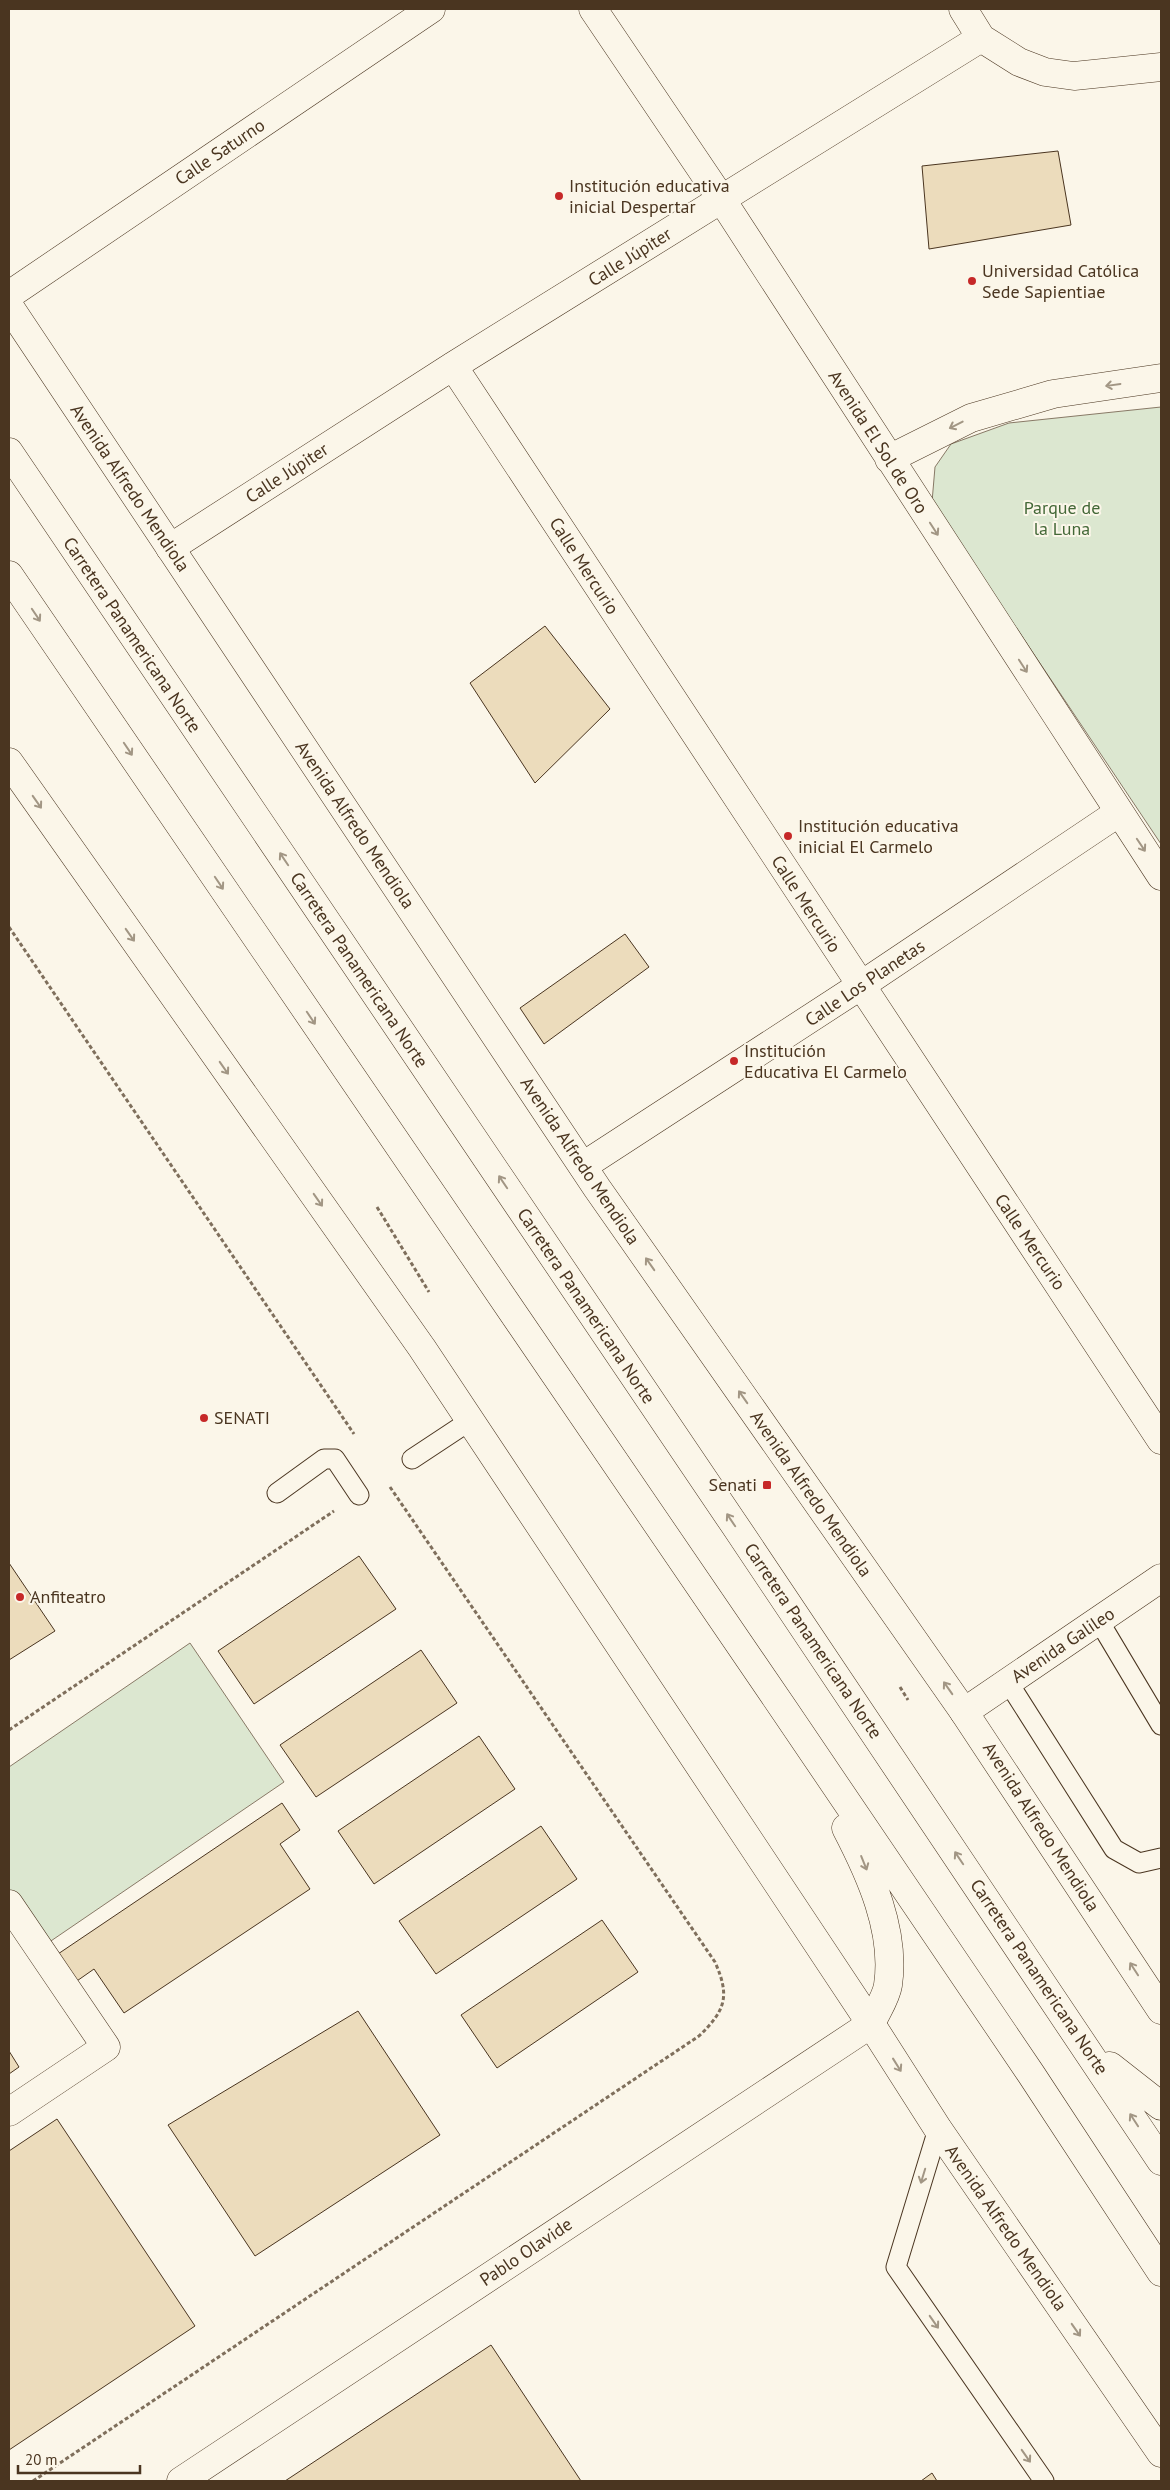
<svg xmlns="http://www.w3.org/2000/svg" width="1170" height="2490" font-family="'PT Sans',sans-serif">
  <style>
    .green { fill: #dce7d0; stroke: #887966 }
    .building { fill: #ecdcbc; stroke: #4a3520 }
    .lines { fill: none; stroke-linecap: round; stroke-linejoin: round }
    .service-casing { stroke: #4a3520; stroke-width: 21 }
    .pedestrian-casing { stroke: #4a3520; stroke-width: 29 }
    .minor-casing { stroke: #4a3520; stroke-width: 29 }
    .secondary-casing { stroke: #4a3520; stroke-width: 29 }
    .motorway-casing { stroke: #4a3520; stroke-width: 29 }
    .path { stroke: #7f6f5c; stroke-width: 3; stroke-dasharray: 4 2.5; stroke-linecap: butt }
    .service { stroke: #fbf6e9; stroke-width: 19 }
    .pedestrian { stroke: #fbf6e9; stroke-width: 28 }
    .minor { stroke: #fbf6e9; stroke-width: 28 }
    .secondary { stroke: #fbf6e9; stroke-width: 28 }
    .motorway { stroke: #fbf6e9; stroke-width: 28 }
    .oneway { stroke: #a29684 }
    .poi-dot { fill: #c62828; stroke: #fbf6e9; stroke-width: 2 }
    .labels { text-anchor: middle; stroke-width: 4; stroke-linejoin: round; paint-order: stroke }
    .street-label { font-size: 18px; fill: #4a3520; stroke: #fbf6e9 }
    .poi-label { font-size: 18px; fill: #4a3520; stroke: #fbf6e9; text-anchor: start }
    .park-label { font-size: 18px; fill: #436837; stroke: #fbf6e9 }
  </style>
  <rect width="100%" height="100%" fill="#fbf6e9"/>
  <path class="green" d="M1161,407V844L932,502L935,467L951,444L1009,423Z
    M190,1643L284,1782L45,1945L9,1892V1767Z"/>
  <path class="building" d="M1058,151L1071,225L929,249L922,166Z
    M545,626L610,709L535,783L470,683Z
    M625,934L649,967L544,1044L520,1008Z
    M359,1556L396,1609L254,1704L218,1651Z
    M9,1563L55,1631L9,1660Z
    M421,1650L457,1703L316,1797L280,1745Z
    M479,1736L515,1789L374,1884L338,1831Z
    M282,1803L300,1830L280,1844L310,1889L124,2013L94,1969L74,1983L55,1956Z
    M541,1826L577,1879L436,1974L399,1921Z
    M602,1920L638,1972L497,2068L461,2015Z
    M358,2011L440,2135L255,2256L168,2125Z
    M9,2051L19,2067L9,2074Z
    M57,2119L195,2326L9,2450V2151Z
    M491,2345L581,2481H285Z
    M932,2473L937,2481H921Z"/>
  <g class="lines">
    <defs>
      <path id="service" d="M412,1459L471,1420
        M277,1493L324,1459H335L359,1495
        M1099,1621L1161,1725
        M1008,1682L1114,1849L1139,1863L1161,1858
        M938,2129L896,2267L1044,2481"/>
      <path id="pedestrian" d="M583,1166L860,986L1118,813
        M9,1904L106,2047L9,2112"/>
      <path id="minor" d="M593,9L722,200L1161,876
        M963,9L981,38L1019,62L1045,72L1074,76L1161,67
        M9,295L431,9
        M453,366L1161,1440
        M889,459L971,418L1053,394L1161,378
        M170,548L453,366L981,38
        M964,1712L1161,1578
        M181,2481L871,2024"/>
      <path id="secondary" d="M9,306L597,1188L964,1712L1161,2010
        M9,762L422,1348L871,2024L938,2129L1161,2453"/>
      <path id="motorway" d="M9,452L734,1524L1161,2161
        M9,575L785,1711L1031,2074L1161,2272
        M846,1828C870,1874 896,1931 888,1985C886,1998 876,2012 871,2024
        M1110,2066L1161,2106"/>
    </defs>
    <use href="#service" class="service-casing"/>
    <use href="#pedestrian" class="pedestrian-casing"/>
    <use href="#minor" class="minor-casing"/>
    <use href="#secondary" class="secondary-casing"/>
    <use href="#motorway" class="motorway-casing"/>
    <path class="path" d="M9,927L354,1434
      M377,1207L429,1292
      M900,1687L908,1700
      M9,1730L334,1511
      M33,2481L699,2036C726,2010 730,1996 715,1962L390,1487"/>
    <use href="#service" class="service"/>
    <use href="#pedestrian" class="pedestrian"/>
    <use href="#minor" class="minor"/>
    <use href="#secondary" class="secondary"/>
    <use href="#motorway" class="motorway"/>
  </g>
  <defs><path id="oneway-shaft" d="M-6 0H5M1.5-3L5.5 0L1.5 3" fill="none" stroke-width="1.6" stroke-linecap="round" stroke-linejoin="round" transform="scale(1.25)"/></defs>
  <g class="oneway">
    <use href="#oneway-shaft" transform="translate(1113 385) rotate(172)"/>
    <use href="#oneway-shaft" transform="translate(956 425) rotate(153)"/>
    <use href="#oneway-shaft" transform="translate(934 529) rotate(57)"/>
    <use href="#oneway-shaft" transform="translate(36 615) rotate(56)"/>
    <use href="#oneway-shaft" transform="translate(1023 666) rotate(57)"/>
    <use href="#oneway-shaft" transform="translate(128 749) rotate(56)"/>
    <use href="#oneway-shaft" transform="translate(37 802) rotate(55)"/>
    <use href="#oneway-shaft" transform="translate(1141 845) rotate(56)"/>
    <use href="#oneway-shaft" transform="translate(284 859) rotate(-124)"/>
    <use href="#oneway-shaft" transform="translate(219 883) rotate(56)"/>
    <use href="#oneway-shaft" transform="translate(130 935) rotate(55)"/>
    <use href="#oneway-shaft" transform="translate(311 1018) rotate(56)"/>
    <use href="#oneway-shaft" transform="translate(224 1068) rotate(55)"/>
    <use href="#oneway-shaft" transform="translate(503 1182) rotate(-124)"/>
    <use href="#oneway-shaft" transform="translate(318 1200) rotate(55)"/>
    <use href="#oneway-shaft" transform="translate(650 1264) rotate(-125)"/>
    <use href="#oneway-shaft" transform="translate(743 1397) rotate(-125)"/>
    <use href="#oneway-shaft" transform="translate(731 1520) rotate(-124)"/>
    <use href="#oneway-shaft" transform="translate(948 1688) rotate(-125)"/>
    <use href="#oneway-shaft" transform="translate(959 1858) rotate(-124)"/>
    <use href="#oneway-shaft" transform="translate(864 1863) rotate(68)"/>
    <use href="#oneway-shaft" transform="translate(1134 1969) rotate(-123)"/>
    <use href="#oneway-shaft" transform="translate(897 2065) rotate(58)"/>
    <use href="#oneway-shaft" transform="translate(1134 2120) rotate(-123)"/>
    <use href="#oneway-shaft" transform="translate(923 2176) rotate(107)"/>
    <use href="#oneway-shaft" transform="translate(934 2322) rotate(55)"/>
    <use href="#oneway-shaft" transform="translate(1076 2330) rotate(55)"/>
    <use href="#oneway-shaft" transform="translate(1026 2456) rotate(55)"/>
  </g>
  <g class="poi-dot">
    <circle cx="559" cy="196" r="5"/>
    <circle cx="972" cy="281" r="5"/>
    <circle cx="788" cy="836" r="5"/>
    <circle cx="734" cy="1061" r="5"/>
    <circle cx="204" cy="1418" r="5"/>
    <rect x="762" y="1480" width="10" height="10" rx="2.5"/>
    <circle cx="20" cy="1597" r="5"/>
  </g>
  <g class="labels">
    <g class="street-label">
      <text transform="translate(220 152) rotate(-34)" y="6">Calle Saturno</text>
      <text transform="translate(630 257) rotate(-32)" y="6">Calle Júpiter</text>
      <text transform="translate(878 442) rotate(57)" y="6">Avenida El Sol de Oro</text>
      <text transform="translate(287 473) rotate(-33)" y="6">Calle Júpiter</text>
      <text transform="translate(130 488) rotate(56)" y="6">Avenida Alfredo Mendiola</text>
      <text transform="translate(584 566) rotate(57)" y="6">Calle Mercurio</text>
      <text transform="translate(132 635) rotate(56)" y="6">Carretera Panamericana Norte</text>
      <text transform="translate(355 825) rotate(56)" y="6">Avenida Alfredo Mendiola</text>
      <text transform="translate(806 904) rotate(57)" y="6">Calle Mercurio</text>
      <text transform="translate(359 970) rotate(56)" y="6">Carretera Panamericana Norte</text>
      <text transform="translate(865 983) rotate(-34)" y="6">Calle Los Planetas</text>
      <text transform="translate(580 1161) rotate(56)" y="6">Avenida Alfredo Mendiola</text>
      <text transform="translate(1030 1242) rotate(56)" y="6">Calle Mercurio</text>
      <text transform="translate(586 1306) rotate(56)" y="6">Carretera Panamericana Norte</text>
      <text transform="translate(811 1494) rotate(55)" y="6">Avenida Alfredo Mendiola</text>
      <text transform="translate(813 1641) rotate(56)" y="6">Carretera Panamericana Norte</text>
      <text transform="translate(1063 1645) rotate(-34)" y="6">Avenida Galileo</text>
      <text transform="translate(1041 1827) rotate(57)" y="6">Avenida Alfredo Mendiola</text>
      <text transform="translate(1039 1977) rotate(56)" y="6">Carretera Panamericana Norte</text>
      <text transform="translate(1006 2228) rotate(55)" y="6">Avenida Alfredo Mendiola</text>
      <text transform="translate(526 2252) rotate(-34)" y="6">Pablo Olavide</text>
    </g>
    <g class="poi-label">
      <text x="569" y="192">Institución educativa<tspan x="569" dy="21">inicial Despertar</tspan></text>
      <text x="982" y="277">Universidad Católica<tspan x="982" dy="21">Sede Sapientiae</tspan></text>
      <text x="798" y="832">Institución educativa<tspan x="798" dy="21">inicial El Carmelo</tspan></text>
      <text x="744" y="1057">Institución<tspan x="744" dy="21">Educativa El Carmelo</tspan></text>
      <text x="214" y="1424">SENATI</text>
      <text x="757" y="1491" text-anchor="end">Senati</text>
      <text x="30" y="1603">Anfiteatro</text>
    </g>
    <g class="park-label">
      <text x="1062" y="514">Parque de<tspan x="1062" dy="21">la Luna</tspan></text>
    </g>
  </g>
  <rect width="1170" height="2490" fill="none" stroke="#4a3520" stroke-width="20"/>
  <path d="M18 2465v8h122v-8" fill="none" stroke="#4a3520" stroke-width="2.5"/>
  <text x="25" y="2465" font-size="15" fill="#4a3520" stroke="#fbf6e9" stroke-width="4" paint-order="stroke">20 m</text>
</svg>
